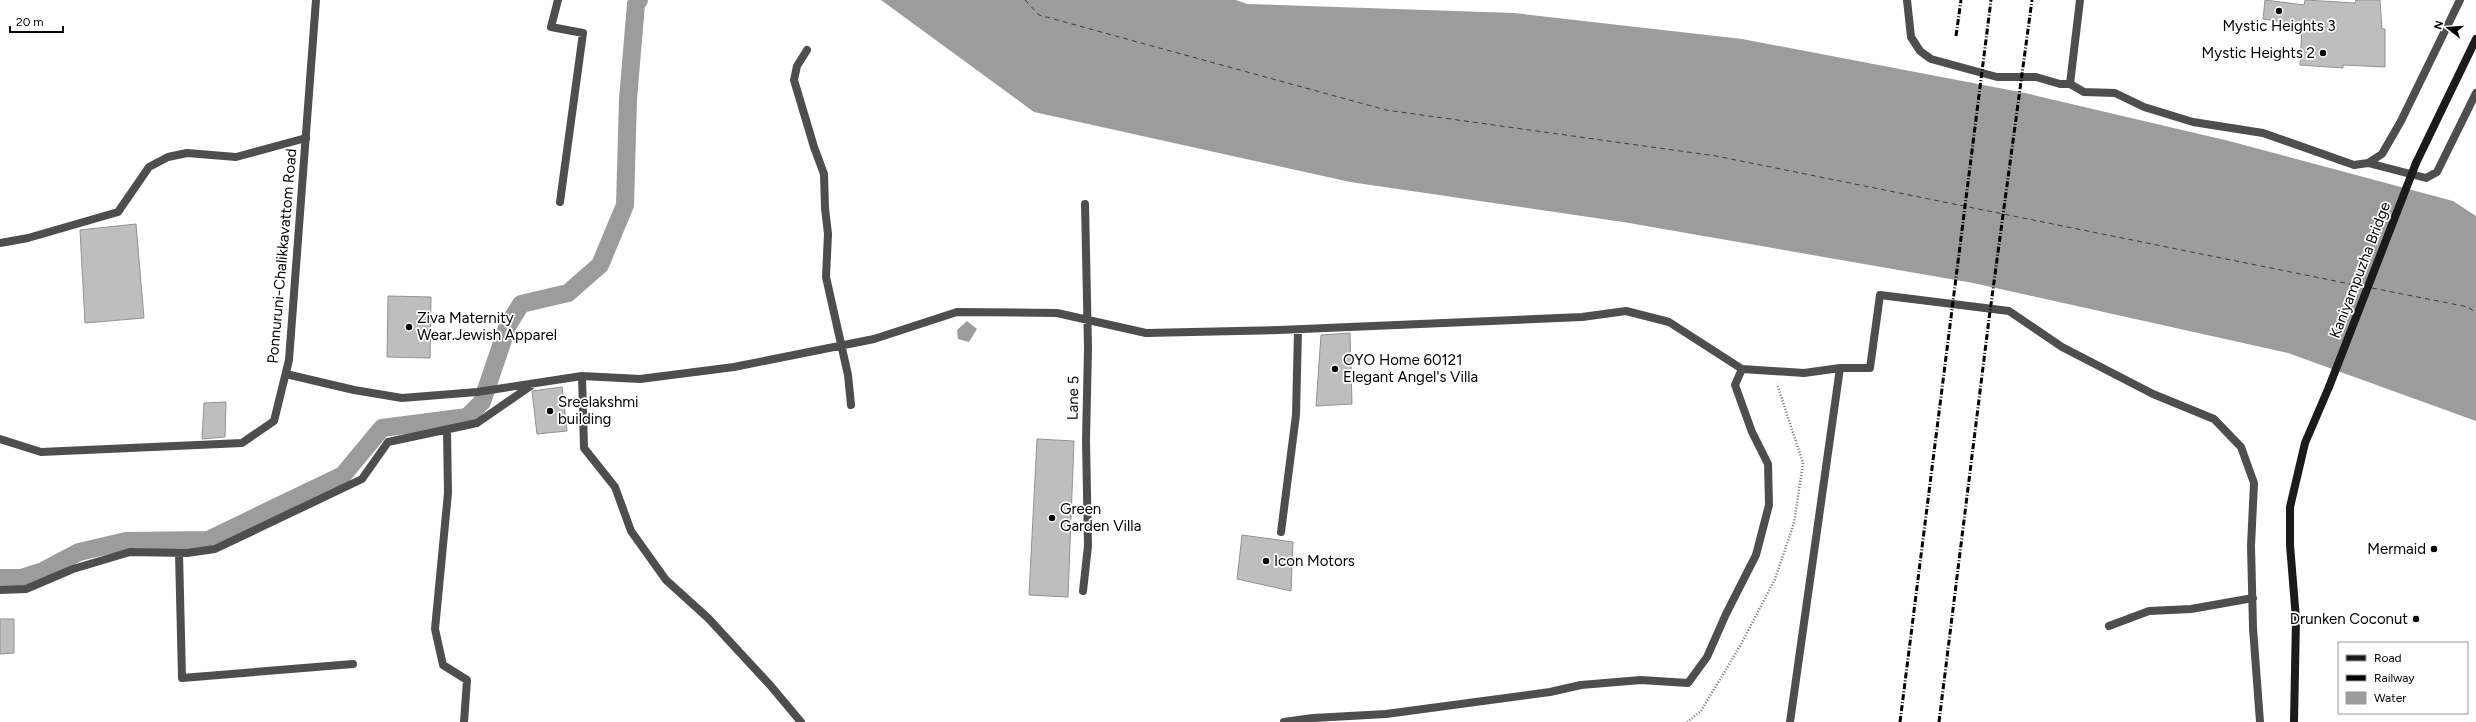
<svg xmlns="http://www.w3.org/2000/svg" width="2476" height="722" font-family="Figtree,sans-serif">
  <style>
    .water { fill: #9c9c9c }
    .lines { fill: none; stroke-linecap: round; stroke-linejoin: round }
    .canal { stroke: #9c9c9c; stroke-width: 18 }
    .ferry { stroke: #3d3d3d; stroke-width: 1; stroke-dasharray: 5 4; stroke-linecap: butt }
    .building { fill: #bebebe; stroke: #929292 }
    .path { stroke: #707070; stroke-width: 2.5; stroke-dasharray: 1 2; stroke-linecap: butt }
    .minor { stroke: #4e4e4e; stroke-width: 8 }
    .tertiary { stroke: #4e4e4e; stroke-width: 8 }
    .secondary { stroke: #1b1b1b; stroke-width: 8 }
    .rail { stroke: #000; stroke-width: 3; stroke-dasharray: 6 2 1 2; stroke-linecap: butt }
    .secondary-bridge { stroke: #1b1b1b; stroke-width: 8 }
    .poi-dot { fill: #000; stroke: #fff; stroke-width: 1.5 }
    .labels { text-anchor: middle; stroke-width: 3.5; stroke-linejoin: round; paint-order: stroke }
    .poi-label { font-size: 15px; fill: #000; stroke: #fff; text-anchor: start }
    .street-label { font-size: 15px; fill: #000; stroke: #fff }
  </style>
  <rect width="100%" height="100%" fill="#fff"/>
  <path class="water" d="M881,0H1236L1247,4L1514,13L1742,39L2025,93L2229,141L2453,201L2476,216V421L2288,353L1973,283L1623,222L1350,182L1034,112Z
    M967,321L977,329L969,342L958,339L957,330Z"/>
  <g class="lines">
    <path class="canal" d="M0,578H21L43,571L79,552L126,541L208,540L343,475L382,428L467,417L482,402L508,325L521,304L568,293L600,265L625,205L628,99L636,4L639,0"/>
    <path class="ferry" d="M1025,0L1039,15L1386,110L1716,156L2365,287
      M2372,288L2468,307L2476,313"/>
  </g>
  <path class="building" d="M2265,0L2304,5L2305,0L2355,3L2356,0H2380L2382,29H2385V67L2343,65V68L2300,65L2302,25L2263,19Z
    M136,224L144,318L85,323L80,230Z
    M388,296L431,297L430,358L387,357Z
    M1350,333L1352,404L1316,406L1321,335Z
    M562,387L567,431L537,434L532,391Z
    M226,402L225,437L202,439L204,403Z
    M1037,439L1074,441L1068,597L1029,595Z
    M1242,535L1293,542L1291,591L1237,579Z
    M0,619H14V653L0,654Z"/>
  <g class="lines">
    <path class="path" d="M1687,722L1701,711L1740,646L1775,579L1794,523L1803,463L1777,384"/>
    <path class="minor" d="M558,0L551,27L583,33L560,202
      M1907,0L1911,37L1920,51L1931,59L1997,77H2036L2060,84H2070L2084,92L2115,93L2144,107L2193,122L2263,133L2354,165L2368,163L2382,154L2401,121L2460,0
      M807,50L797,66L794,80L814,147L824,174L825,208L828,234L826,277L848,375L851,405
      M2070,84L2080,0
      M2368,163L2426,178L2437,172L2476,93
      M0,243L28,238L118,212L149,167L168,157L187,153L236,157L306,138
      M286,374L354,390L402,398L477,392L582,376L584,448L615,487L631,531L666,580L708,618L770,685L801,722
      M582,376L640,379L734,367L874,339L957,312L1057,313L1146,333L1279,330L1582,317L1626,311L1669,322L1742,369L1804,373L1840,368H1870L1880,295L2009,311L2062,347L2153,394L2214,419L2241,447L2254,483L2251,546L2253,628L2260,722
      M447,431L448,493L435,629L443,665L467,680L464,722
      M1281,532L1296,415L1298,330
      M179,553L182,678L353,664
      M0,590L26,589L73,569L130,552L187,553L215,549L362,479L388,442L477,423L532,385
      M1083,591L1088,546L1086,441L1088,348L1085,204
      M2109,626L2149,611L2191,609L2253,598
      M1284,722L1313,718L1386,714L1550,692L1581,685L1641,680L1688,683L1707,657L1726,614L1756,555L1769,505L1768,464L1752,432L1735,385L1742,369
      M1790,722L1840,368"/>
    <path class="tertiary" d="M0,439L41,452L242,443L274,421L289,360L316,0"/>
    <path class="secondary" d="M2416,163L2476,39
      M2294,722L2296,619L2290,545V507L2305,443L2329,387"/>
    <path class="rail" d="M1956,36L1961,0
      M1900,722L1991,0
      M1939,722L1989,319L2032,0"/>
    <path class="secondary-bridge" d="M2329,387L2416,163"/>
  </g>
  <g class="poi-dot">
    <circle cx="2279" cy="11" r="4"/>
    <circle cx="2323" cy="53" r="4"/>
    <circle cx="409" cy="327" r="4"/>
    <circle cx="1335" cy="369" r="4"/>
    <circle cx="550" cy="411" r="4"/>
    <circle cx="1052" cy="518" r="4"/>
    <circle cx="2434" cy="549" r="4"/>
    <circle cx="1266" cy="561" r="4"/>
    <circle cx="2416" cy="619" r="4"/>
  </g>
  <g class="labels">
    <g class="poi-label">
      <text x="2279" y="31" text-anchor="middle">Mystic Heights 3</text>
      <text x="2315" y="58" text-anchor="end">Mystic Heights 2</text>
      <text x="417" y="323">Ziva Maternity<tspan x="417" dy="17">Wear.Jewish Apparel</tspan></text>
      <text x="1343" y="365">OYO Home 60121<tspan x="1343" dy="17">Elegant Angel's Villa</tspan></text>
      <text x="558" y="407">Sreelakshmi<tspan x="558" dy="17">building</tspan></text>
      <text x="1060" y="514">Green<tspan x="1060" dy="17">Garden Villa</tspan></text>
      <text x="2426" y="554" text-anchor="end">Mermaid</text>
      <text x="1274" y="566">Icon Motors</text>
      <text x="2408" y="624" text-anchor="end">Drunken Coconut</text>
    </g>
    <g class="street-label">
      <text transform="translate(282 256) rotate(-85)" y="5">Ponnuruni-Chalikkavattom Road</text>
      <text transform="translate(2360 270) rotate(-69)" y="5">Kaniyampuzha Bridge</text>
      <text transform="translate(1073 398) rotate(-89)" y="5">Lane 5</text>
    </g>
  </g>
  <rect x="2338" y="642" width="130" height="72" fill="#ffffff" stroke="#999999"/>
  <rect x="2346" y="655" width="20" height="6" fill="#1b1b1b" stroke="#999999"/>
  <text x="2374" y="662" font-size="12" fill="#000000">Road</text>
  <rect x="2346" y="675" width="20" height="6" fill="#000000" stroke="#999999"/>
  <text x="2374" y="682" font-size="12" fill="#000000">Railway</text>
  <rect x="2346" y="692" width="20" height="12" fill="#9c9c9c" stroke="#999999"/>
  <text x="2374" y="702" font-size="12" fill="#000000">Water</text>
  <g transform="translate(2448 28) rotate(287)" stroke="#ffffff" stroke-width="3" paint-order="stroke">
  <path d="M0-3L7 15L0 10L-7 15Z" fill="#000000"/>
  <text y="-6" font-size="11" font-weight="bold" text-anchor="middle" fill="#000000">N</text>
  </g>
  <path d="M10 26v6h53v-6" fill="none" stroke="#000000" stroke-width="2"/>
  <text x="16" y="26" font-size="12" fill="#000000" stroke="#ffffff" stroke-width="3" paint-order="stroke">20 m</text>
</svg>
